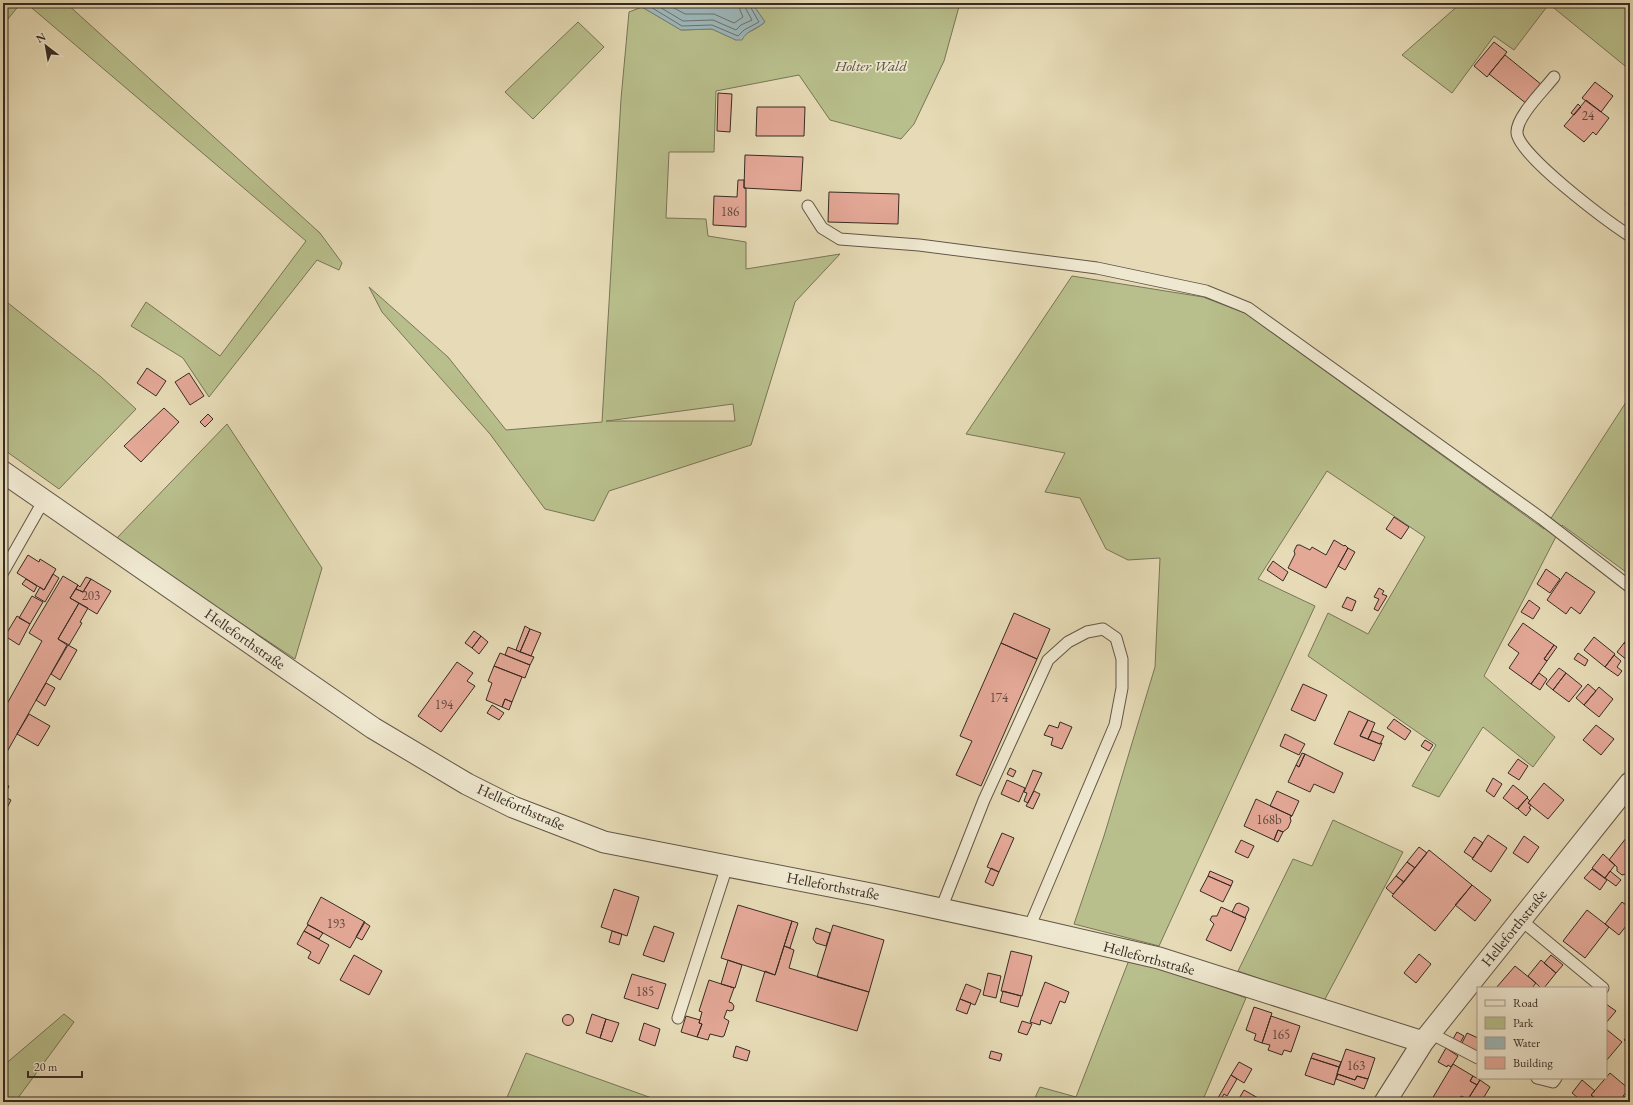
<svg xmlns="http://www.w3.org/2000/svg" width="1633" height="1105" font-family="'EB Garamond',serif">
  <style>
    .green { fill: #b8bf8c; stroke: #787558; fill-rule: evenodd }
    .water { fill: #9db8ba; stroke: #74807e }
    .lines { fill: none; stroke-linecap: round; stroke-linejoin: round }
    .shore { stroke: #6a726e; stroke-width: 1 }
    .building { fill: #e4a897; stroke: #372b23 }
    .lane-casing { stroke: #635748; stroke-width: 13 }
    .street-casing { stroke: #635748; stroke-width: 23 }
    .lane { stroke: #efe8d0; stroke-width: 11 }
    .street { stroke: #efe8d0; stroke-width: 21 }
    .labels { text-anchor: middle; stroke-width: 3.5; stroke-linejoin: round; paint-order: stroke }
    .number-label { font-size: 13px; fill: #624a40 }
    .park-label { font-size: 15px; font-style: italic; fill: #57503d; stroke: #efe8d0 }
    .street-label { font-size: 15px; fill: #372b23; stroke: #efe8d0 }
  </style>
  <rect width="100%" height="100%" fill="#e6dbb6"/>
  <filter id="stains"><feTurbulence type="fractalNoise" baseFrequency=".005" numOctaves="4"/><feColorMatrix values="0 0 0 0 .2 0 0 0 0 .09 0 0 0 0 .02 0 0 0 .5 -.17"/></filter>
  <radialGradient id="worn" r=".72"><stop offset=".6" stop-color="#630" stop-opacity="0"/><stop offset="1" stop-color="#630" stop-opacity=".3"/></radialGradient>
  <path class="green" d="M3,3H21L3,25Z
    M26,3H66L320,233L342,263L339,270L317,260L209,397L183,358L131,326L146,302L220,356L306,241Z
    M755,3H960L944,61L914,124L901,139L830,120L799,75L716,91L714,152H669L666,218L706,219L708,236L746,242V269L840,254L795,302L751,445L609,491L594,521L545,509L490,434L382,312L369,287L448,357L506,430L602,422L621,99L629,12L642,7L681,30L712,29L736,40C745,33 756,30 765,22L754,6ZM733,404L735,421H606H607Z
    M1461,3H1630V70L1549,4L1514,50L1494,36L1452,93L1402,55Z
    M578,22L604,47L533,119L505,92Z
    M1072,276L1203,297L1245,313L1544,529L1630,396V575L1562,525L1484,676L1555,737L1533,767L1483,727L1439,797L1412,786L1436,745L1308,656L1328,613L1368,634L1425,537L1327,471L1258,579L1315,606L1159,946L1074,924L1104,836L1155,667L1160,558L1128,560L1106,549L1080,498L1045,492L1065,453L966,434Z
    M3,299L100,376L136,409L59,489L3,449Z
    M227,424L322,568L295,659L115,540Z
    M1333,820L1403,852L1324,1001L1238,971L1293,859L1312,866Z
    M1129,960L1158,967L1246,998L1202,1102H1033L1040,1087L1076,1097Z
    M64,1014L74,1022L15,1102H3V1066Z
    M526,1053L663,1102H505Z"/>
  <path class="water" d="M640,3H755L754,6L765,22C757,29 747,30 742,40H736L712,29L681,30L642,7Z"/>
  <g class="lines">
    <path class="shore" d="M644,3L682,26L712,25L738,36L744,30L759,22L751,8V3
      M653,3L683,21L713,20L736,30L741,25L752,20L746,9L745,3
      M665,3L685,14H714L734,23L743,17L740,10L739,3"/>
  </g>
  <path class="building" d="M1494,42L1507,52L1487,77L1474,66Z
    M1505,55L1542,85L1527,104L1489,74Z
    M1595,82L1613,96L1601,112L1582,98Z
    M718,93L732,94L730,132L717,131Z
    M1586,100L1609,118L1596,135L1593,132L1584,142L1564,126Z
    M1578,104L1581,107L1574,115L1571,113Z
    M757,107H805L804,136H756Z
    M745,155L803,157L801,191L744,188Z
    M738,180H744V188H746V227L713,225L714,196L737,197Z
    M829,192L899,194L898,224L828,222Z
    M1630,197V209L1625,205Z
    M147,368L166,381L156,396L137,383Z
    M189,373L204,396L190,405L175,382Z
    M164,408L179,422L141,462L124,446Z
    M208,414L213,419L205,427L200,422Z
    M1394,517L1409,527L1401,539L1386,529Z
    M1334,540L1344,546L1345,545L1348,548L1326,588L1288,568L1295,554L1294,551L1297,545H1300L1310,550L1312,547L1326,555Z
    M1348,548L1355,552L1345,570L1338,566Z
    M28,555L39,562L40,559L56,569L44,590L17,573Z
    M1273,561L1288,572L1283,581L1267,570Z
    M1546,569L1560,579L1550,593L1537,584Z
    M1566,572L1595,592L1580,614L1571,607L1566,614L1547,600Z
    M53,574L59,578L45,602L35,596L40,587L44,590Z
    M63,576L78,585L70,598L79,603L58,639L67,645L3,759V711L42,641L29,633Z
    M86,577L91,579L83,592L76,589L78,585L80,587Z
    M26,579L37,586L34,592L22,584Z
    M91,579L111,591L97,614L70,598L76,589L83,592Z
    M1379,588L1384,591L1382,594L1387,596L1378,611L1374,609L1379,599L1374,597Z
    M32,596L43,602L30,624L19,618Z
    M1347,597L1356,601L1352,611L1342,607Z
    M1529,600L1540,608L1533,619L1521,612Z
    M79,603L88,608L80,622L82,623L69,645L58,639Z
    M1014,613L1050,629L1037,659L1001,643Z
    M17,616L30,624L19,645L5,636Z
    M1523,623L1554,645L1544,659L1547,661L1531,684L1509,668L1519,653L1508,645Z
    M525,626L530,629L520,652L516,650Z
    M530,629L541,633L531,656L520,652Z
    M474,631L481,636L472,648L465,643Z
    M1630,635V648L1624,643Z
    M481,636L488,642L479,654L472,648Z
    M1594,637L1615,654L1605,667L1584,650Z
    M1001,643L1037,659L981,786L956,775L972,741L960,736Z
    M1624,643L1630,647V656L1627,660L1617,652Z
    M68,645L77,650L60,680L51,674Z
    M1554,645L1557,647L1547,661L1544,659Z
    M508,647L534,657L530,665L505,655Z
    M500,653L530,665L525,678L494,666Z
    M1578,653L1588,660L1585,666L1574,659Z
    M1614,655L1621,661L1617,667L1622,671L1618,676L1605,667Z
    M457,662L473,673L467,681L475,686L441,732L418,716Z
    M494,666L522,677L512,702L505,699L502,707L486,700L492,683L488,681Z
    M1559,668L1566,673L1553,690L1546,684Z
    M1539,673L1547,679L1540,690L1531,684Z
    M1566,673L1582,686L1569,702L1553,690Z
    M46,683L55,688L45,706L36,700Z
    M1303,684L1327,695L1315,721L1291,710Z
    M1588,684L1596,691L1584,705L1576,698Z
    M1599,687L1613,699L1599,717L1584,705Z
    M505,699L512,702L509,710L502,707Z
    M492,705L504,713L499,720L487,713Z
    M1349,711L1368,720L1360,736L1380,744L1382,743L1374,761L1334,744Z
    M29,714L50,726L38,746L17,734Z
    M1394,719L1411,731L1405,740L1387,728Z
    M1368,720L1375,723L1368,739L1360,736Z
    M1060,722L1072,727L1062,749L1051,745L1053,738L1044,735L1049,725L1058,728Z
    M1596,725L1614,739L1601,755L1583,740Z
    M1372,731L1384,736L1380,744L1368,739Z
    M1285,734L1305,744L1299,755L1280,746Z
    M1425,740L1433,745L1429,751L1421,746Z
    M1302,753L1305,754L1299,767L1296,765Z
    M1305,754L1343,773L1334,793L1314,784L1310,792L1288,782L1296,765L1299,767Z
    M1518,759L1528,766L1519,780L1508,773Z
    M1010,768L1016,771L1013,777L1007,774Z
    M1033,770L1042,773L1028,803L1024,801L1027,793L1024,792Z
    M1493,778L1502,784L1494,797L1486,791Z
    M1007,780L1025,788L1019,802L1001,794Z
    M3,783L9,786L4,797L3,796Z
    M1544,783L1564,800L1548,819L1528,803Z
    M1513,785L1528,797L1517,809L1503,798Z
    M1034,791L1040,794L1033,809L1026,806Z
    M1277,791L1299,801L1292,816L1270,806Z
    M3,796L11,800L6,810L3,809Z
    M1527,798L1530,801L1528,803L1531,805L1529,808L1531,809L1526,816L1518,809Z
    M1256,799L1292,816L1290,817L1291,821L1288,828L1283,832L1278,830L1274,840L1244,826Z
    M1278,830L1283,832L1278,842L1274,840Z
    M1002,833L1014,838L999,872L987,867Z
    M1630,833V877L1626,874L1622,875L1617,871V867L1609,860Z
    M1488,835L1507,848L1491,872L1472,859Z
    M1524,836L1539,847L1528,863L1513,853Z
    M1474,837L1483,843L1473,858L1464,852Z
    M1241,840L1254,846L1248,858L1235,852Z
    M1419,847L1427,853L1415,868L1407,862Z
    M1429,850L1472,885L1435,931L1392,896Z
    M1603,854L1615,865L1605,878L1592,868Z
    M1407,862L1415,868L1404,882L1396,876Z
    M991,868L999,872L993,886L985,882Z
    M1592,869L1607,880L1600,890L1584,878Z
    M1210,871L1233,881L1231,886L1208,876Z
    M1610,871L1621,880L1616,886L1605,878Z
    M1208,876L1231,886L1223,902L1200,891Z
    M1396,876L1404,882L1393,894L1386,888Z
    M1472,885L1491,900L1475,921L1455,905Z
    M614,889L639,897L627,936L601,927Z
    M321,897L365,922L350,948L307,924Z
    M1622,902L1630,908V921L1619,935L1605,924Z
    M1239,903L1248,907L1249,909L1245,918L1232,912L1236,904Z
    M738,905L792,921L775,975L721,958Z
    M1221,907L1246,918L1231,951L1206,940L1214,924L1210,920L1212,916H1217Z
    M1587,910L1609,927L1585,958L1563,941Z
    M792,921L798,923L790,948L784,946Z
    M364,922L370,926L362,940L356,937Z
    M308,925L323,933L319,939L304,931Z
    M833,925L884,940L869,992L817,977Z
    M654,926L674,933L664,962L643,955Z
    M816,928L830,933L826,946L816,943L813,939Z
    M304,931L329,945L319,964L308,958L311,952L297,944Z
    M612,931L622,934L619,945L609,942Z
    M784,946L794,950L789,968L869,992L857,1031L756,1001L765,971L775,975Z
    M1011,951L1032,956L1022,996L1001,991Z
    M1419,954L1431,964L1416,983L1404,973Z
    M354,955L382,971L369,995L340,980Z
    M1551,955L1563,965L1556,973L1544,963Z
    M728,960L742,965L735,988L721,984Z
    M1541,960L1556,973L1544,988H1541L1528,976Z
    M1515,966L1536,983L1532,988H1496Z
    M988,973L1001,976L996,998L983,995Z
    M632,974L666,984L658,1009L624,998Z
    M709,980L734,988L729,1002L732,1003L734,1006L733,1010L730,1011L727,1010L724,1018L729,1021L724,1036L722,1037L710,1034L708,1040L697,1037L702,1024L699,1023L702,1012L699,1011Z
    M1045,982L1069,992L1065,1003L1060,1001L1051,1024L1041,1020L1040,1025L1030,1022Z
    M966,984L981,990L975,1005L960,999Z
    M1003,991L1021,996L1018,1007L1000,1002Z
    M960,999L971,1003L967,1014L956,1010Z
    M1606,1004L1616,1011L1606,1023Z
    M1254,1007L1272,1013L1262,1043L1254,1040L1256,1034L1246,1030Z
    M592,1014L606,1019L600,1038L586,1033Z
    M562.5 1020a5.5 5.5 0 1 1 11 0a5.5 5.5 0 1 1-11 0Z
    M686,1016L700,1020L699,1023L702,1024L697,1037L681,1032Z
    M1271,1016L1300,1026L1291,1052L1284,1050L1282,1055L1268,1050L1270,1045L1262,1043Z
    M606,1019L619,1023L612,1042L600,1038Z
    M1022,1021L1032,1024L1027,1035L1018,1032Z
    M644,1023L660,1029L655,1046L639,1040Z
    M1606,1029L1622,1042L1606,1061Z
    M1457,1032L1464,1036L1460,1043L1453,1039Z
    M1467,1033L1478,1038V1053L1461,1045Z
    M1630,1033V1041L1628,1043L1624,1040Z
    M736,1046L750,1051L747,1061L733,1057Z
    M1446,1048L1458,1056L1451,1067L1448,1065L1447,1067L1438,1062Z
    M1346,1049L1375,1058L1368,1079L1357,1076L1355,1080L1337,1074Z
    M991,1051L1002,1054L1000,1061L989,1058Z
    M1313,1053L1341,1062L1339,1067L1311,1058Z
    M1311,1058L1339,1067L1334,1085L1305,1075Z
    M1239,1062L1252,1069L1244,1083L1231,1075Z
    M1453,1064L1473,1076L1470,1081L1477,1085L1468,1099L1461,1096L1457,1102H1436L1432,1099Z
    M1610,1073L1629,1089L1623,1096L1625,1097L1621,1102H1600L1591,1095Z
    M1338,1074L1355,1080L1357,1076L1368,1079L1364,1089L1336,1079Z
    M1231,1075L1237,1079L1227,1096L1224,1094L1221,1099L1218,1098Z
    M1473,1076L1480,1080L1477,1085L1470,1081Z
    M1480,1080L1490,1087L1481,1102H1472L1468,1099Z
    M1582,1080L1595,1091L1591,1095L1597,1100L1595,1102H1583L1572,1093Z
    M1244,1090L1265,1102H1237Z"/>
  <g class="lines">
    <defs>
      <path id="lane" d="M1554,77C1544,90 1517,116 1517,132C1516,154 1610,223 1630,236
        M808,206L822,228L840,239L919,245L1097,268L1206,291L1248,308L1541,518L1630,587
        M3,572L44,500
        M941,909L984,800L1048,660L1068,642L1087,632L1103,629L1116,638L1122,659V688L1115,725L1029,928
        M1521,920L1603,988
        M678,1018L727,866
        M1430,1033L1478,1058
        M1537,1078L1553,1082L1556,1078"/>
      <path id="street" d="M3,472L373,728L467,784L513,807L604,842L876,895L1029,928L1159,958L1423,1042
        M1385,1102L1423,1042L1630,783"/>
    </defs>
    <use href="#lane" class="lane-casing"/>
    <use href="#street" class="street-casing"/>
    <use href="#lane" class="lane"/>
    <use href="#street" class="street"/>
  </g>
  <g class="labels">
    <g class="number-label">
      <text x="1588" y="120">24</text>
      <text x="730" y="216">186</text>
      <text x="91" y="600">203</text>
      <text x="999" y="702">174</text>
      <text x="444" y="709">194</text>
      <text x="1269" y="824">168b</text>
      <text x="336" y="928">193</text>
      <text x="645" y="996">185</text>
      <text x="1281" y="1039">165</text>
      <text x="1356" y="1070">163</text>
    </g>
    <g class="park-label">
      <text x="871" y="71">Holter Wald</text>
    </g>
    <g class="street-label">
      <text transform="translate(245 639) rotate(35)" y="5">Helleforthstraße</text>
      <text transform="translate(521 807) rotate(24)" y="5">Helleforthstraße</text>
      <text transform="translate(833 886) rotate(11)" y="5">Helleforthstraße</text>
      <text transform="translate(1514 928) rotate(-51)" y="5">Helleforthstraße</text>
      <text transform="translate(1149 958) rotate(15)" y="5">Helleforthstraße</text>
    </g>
  </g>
  <rect width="1633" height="1105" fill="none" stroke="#e6dbb6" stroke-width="16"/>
  <rect x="4" y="4" width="1625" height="1097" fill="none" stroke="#372b23" stroke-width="2"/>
  <rect x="8" y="8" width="1617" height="1089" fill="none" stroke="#372b23"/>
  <rect x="1477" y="987" width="130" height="92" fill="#efe8d0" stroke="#a59c8b"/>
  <rect x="1485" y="1000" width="20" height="6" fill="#efe8d0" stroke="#a59c8b"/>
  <text x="1513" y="1007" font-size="12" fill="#372b23">Road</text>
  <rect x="1485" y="1017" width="20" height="12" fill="#b8bf8c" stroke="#a59c8b"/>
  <text x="1513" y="1027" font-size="12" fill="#372b23">Park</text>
  <rect x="1485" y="1037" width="20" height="12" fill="#9db8ba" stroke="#a59c8b"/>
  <text x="1513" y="1047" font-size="12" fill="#372b23">Water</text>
  <rect x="1485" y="1057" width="20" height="12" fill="#e4a897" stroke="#a59c8b"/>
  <text x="1513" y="1067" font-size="12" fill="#372b23">Building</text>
  <g transform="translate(46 46) rotate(329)" stroke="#efe8d0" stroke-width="3" paint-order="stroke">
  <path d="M0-3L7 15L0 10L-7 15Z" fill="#372b23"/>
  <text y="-6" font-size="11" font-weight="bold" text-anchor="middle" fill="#372b23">N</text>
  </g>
  <path d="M28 1071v6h54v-6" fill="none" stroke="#372b23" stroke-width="2"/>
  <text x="34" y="1071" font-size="12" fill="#372b23" stroke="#efe8d0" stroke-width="3" paint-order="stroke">20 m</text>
  <rect width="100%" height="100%" filter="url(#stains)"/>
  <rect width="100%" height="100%" fill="url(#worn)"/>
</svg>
